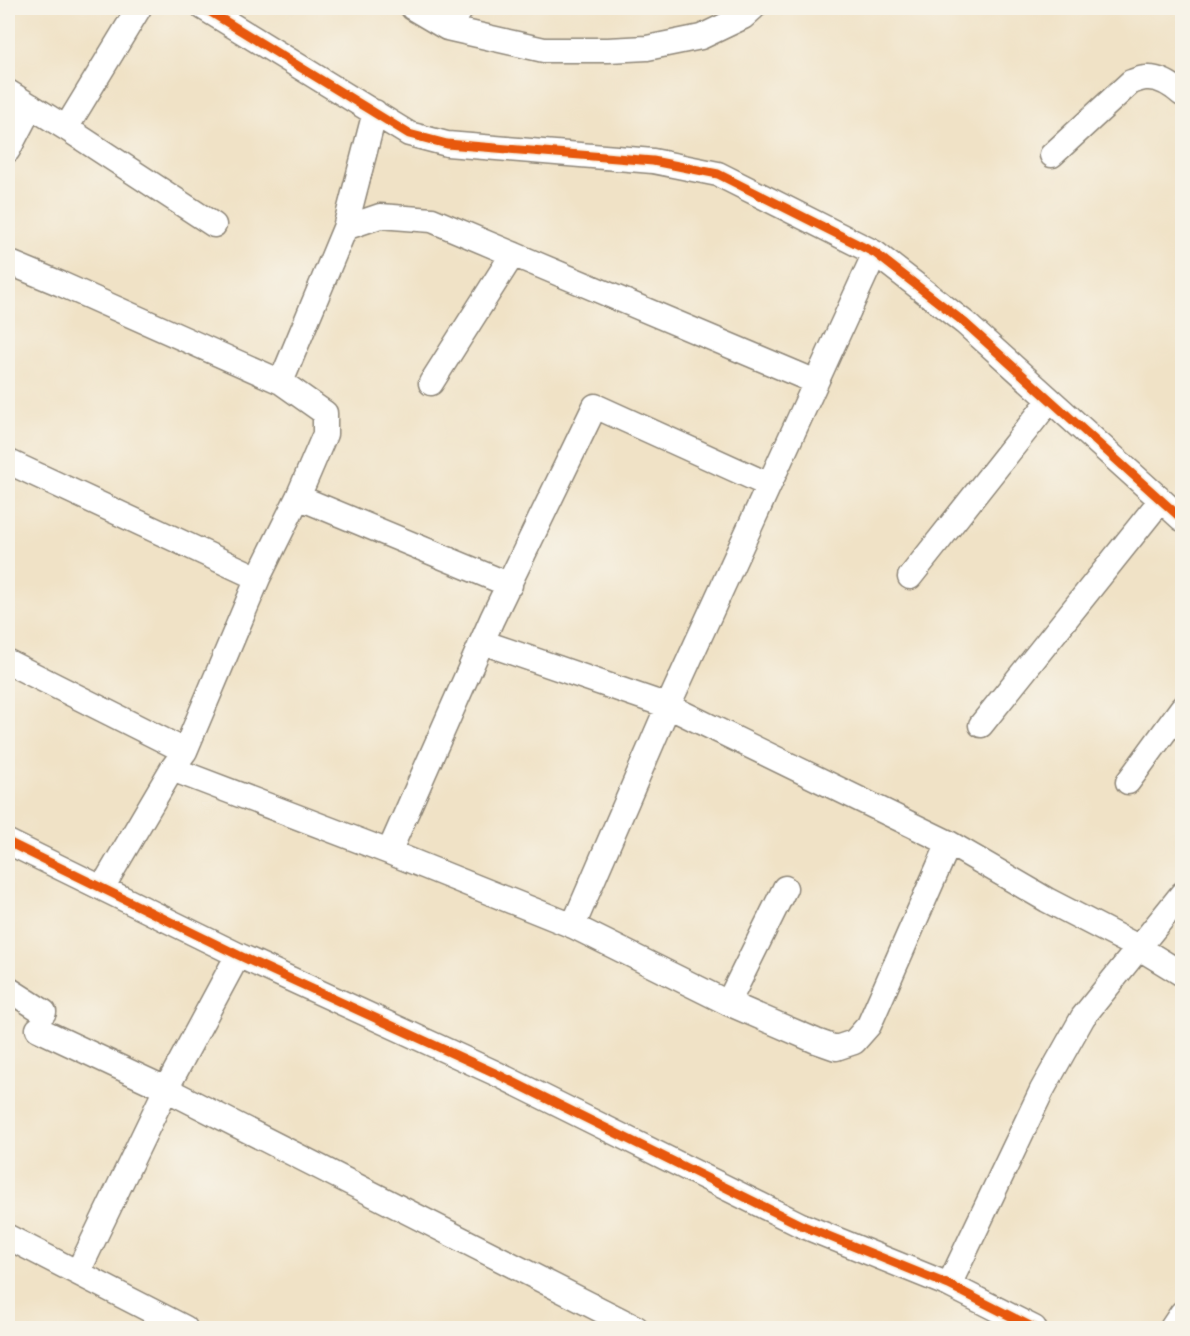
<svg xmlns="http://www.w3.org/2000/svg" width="1190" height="1336" font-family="Mynerve,sans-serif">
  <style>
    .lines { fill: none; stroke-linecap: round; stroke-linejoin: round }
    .street-casing { stroke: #8e8678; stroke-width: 27 }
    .street { stroke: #fff; stroke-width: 24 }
    .cycleway-casing { stroke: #f7f3e8; stroke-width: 13 }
    .cycleway { stroke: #e8590c; stroke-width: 9 }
  </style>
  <rect width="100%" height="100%" fill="#f7f3e8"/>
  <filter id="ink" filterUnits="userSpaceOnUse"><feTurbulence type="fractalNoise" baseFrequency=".0167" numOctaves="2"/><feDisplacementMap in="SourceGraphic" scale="12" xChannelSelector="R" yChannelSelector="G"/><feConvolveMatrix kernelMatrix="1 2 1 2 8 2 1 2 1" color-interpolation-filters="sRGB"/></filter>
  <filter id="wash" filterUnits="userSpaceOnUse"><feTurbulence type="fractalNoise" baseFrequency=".008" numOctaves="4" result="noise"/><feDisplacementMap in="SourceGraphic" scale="24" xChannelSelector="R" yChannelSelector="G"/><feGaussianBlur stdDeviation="1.35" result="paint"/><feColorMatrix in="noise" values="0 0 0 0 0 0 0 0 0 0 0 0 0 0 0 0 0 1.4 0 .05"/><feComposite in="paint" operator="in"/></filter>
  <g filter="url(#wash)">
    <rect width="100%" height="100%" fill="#f0e2c6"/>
  </g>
  <g filter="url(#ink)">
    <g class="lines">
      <defs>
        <path id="street" d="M204,8L409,134L447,144L653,161L718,174L875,253L965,323L1182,519
          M413,8L447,28L544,50H608L647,48L701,37L743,17L753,8
          M447,28L462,8
          M8,92L66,128L214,225
          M66,128L139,8
          M8,150L31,106
          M1052,155L1131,82C1135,81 1141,78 1146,78C1159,77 1172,85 1182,94
          M345,228L380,216L432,220L816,382
          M8,262L61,284L281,382L325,413V434L298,497L258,578L185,751L172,769L102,888
          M281,382L345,228L375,112
          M431,383L513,254
          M9,462L258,578
          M298,497L510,585
          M910,577L1050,400
          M482,642L668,706L949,843L1047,900L1138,947L1182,974
          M8,662L185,751
          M981,725L1161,500
          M172,769L389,852L573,926L728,1003L816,1041L836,1048L854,1042L869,1025L949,843
          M1128,782L1182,708
          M8,842L238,955L495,1073L801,1225L949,1285L1034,1328
          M389,852L492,619L595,406L769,485
          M573,926L668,706L875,253
          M8,989L44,1012
          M728,1003L785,888
          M38,1029L166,1089L636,1328
          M8,1237L185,1328
          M78,1272L166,1089L238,955
          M949,1285L1042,1090L1083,1017L1182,894
          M1172,1328L1182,1313"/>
      </defs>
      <use href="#street" class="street-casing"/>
      <use href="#street" class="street"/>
      <defs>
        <path id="cycleway" d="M204,8L409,134L447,144L653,161L718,174L875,253L965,323L1182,519
          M8,842L238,955L495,1073L801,1225L949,1285L1034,1328"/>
      </defs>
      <use href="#cycleway" class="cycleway-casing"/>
      <use href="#cycleway" class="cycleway"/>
    </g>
  </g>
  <rect width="1190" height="1336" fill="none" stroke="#f7f3e8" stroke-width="30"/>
</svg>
